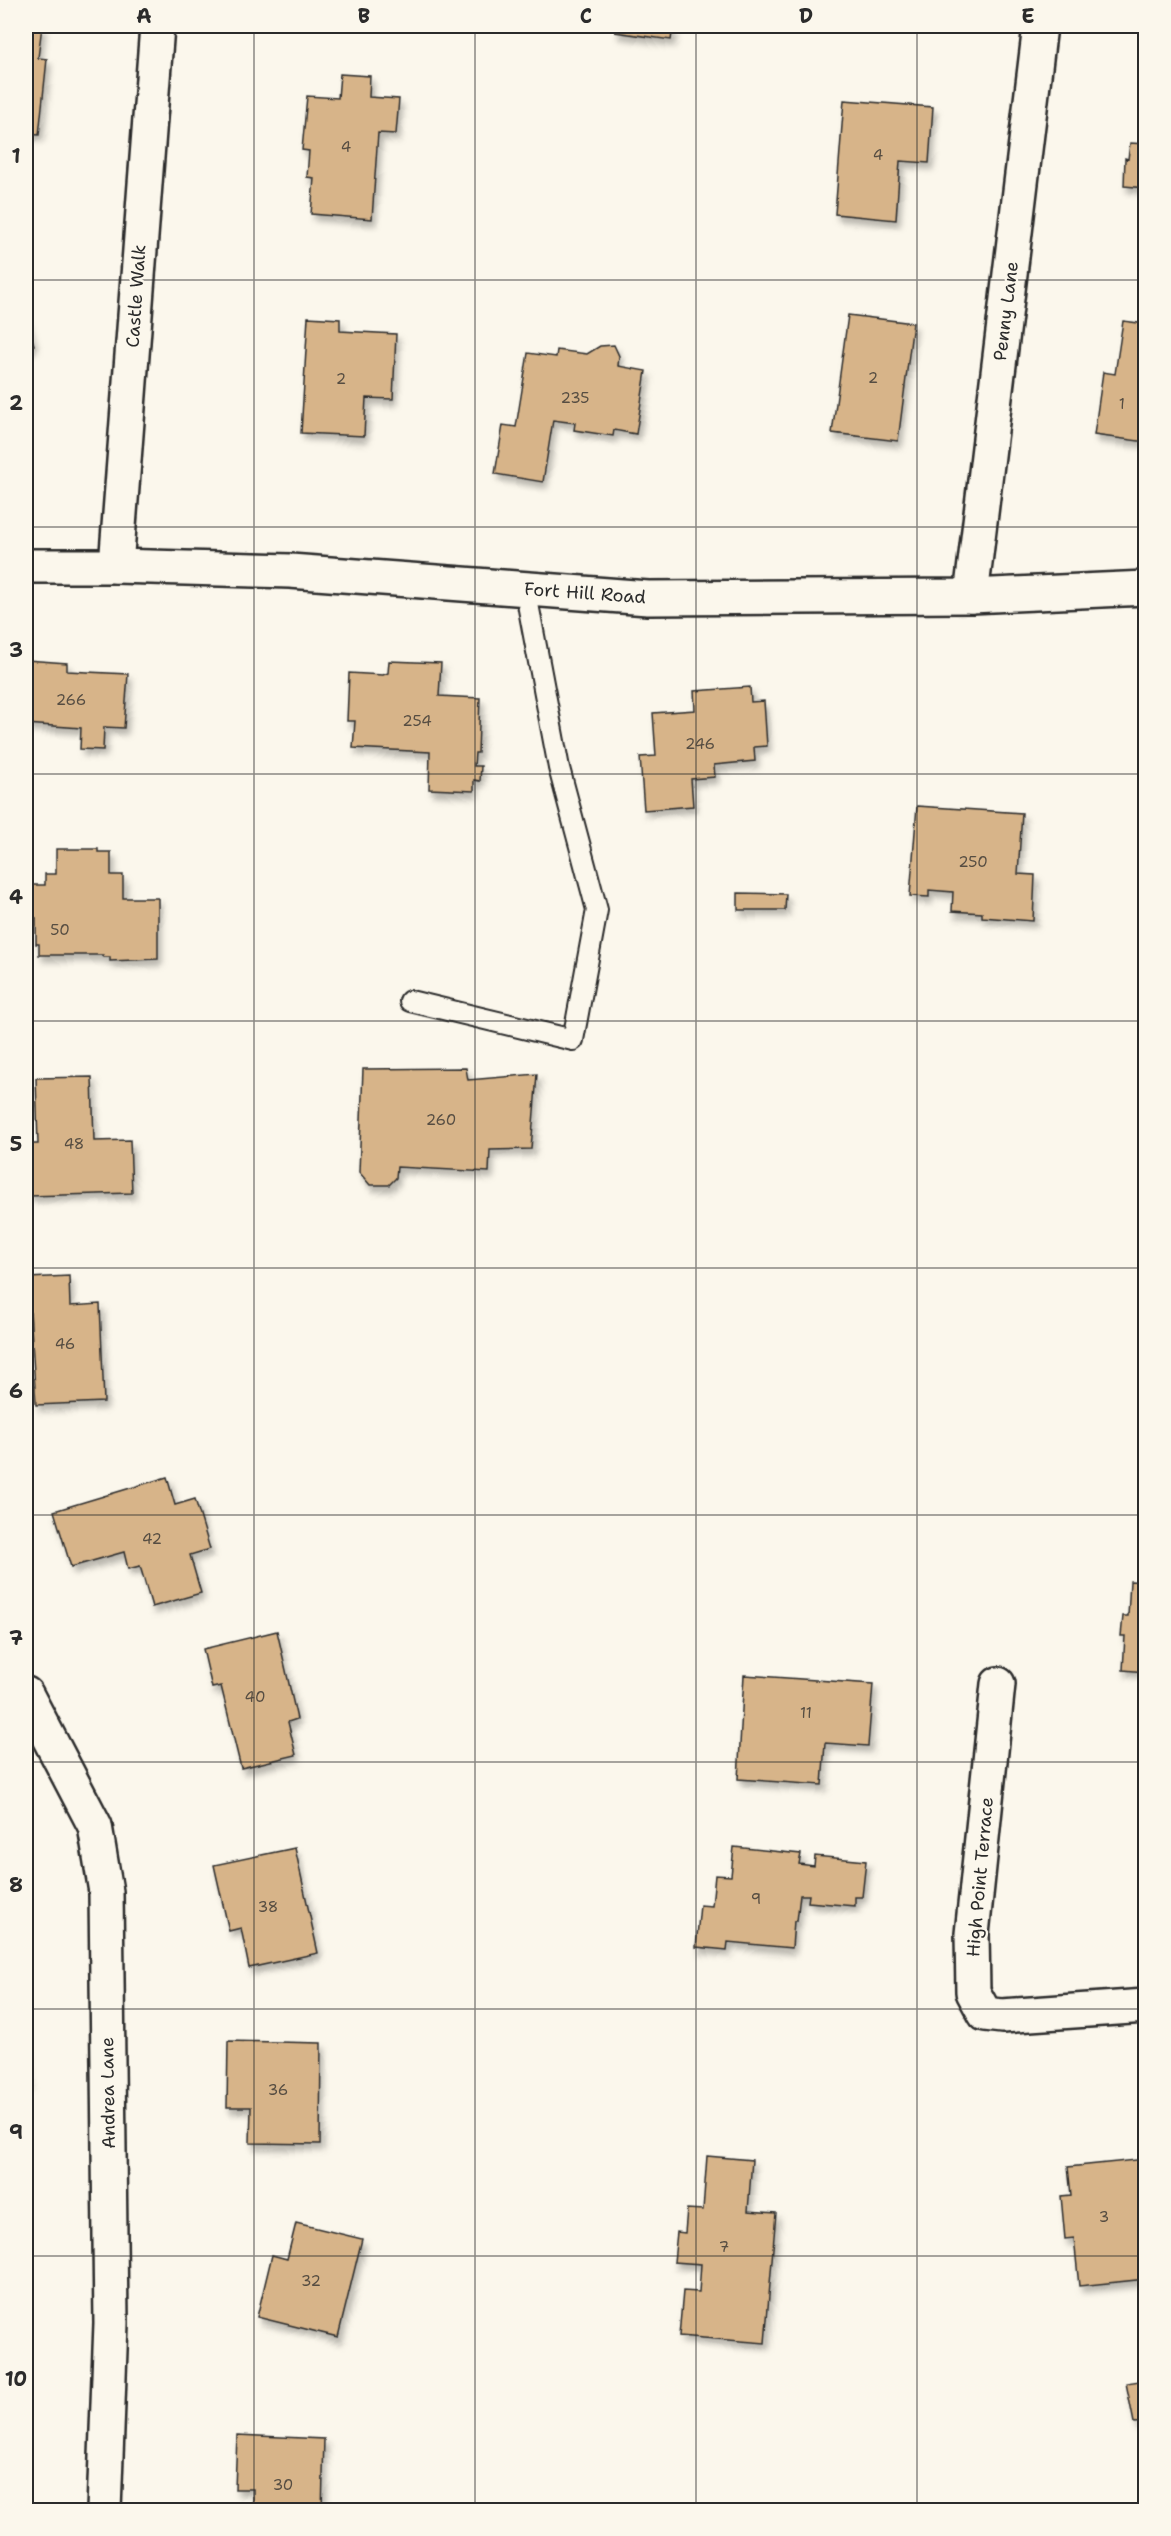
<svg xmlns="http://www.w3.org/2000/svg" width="1171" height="2536" font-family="'Shantell Sans',sans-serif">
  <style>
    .building { fill: #d7b489; stroke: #2b2b2b; stroke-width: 1.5; filter: url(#shadow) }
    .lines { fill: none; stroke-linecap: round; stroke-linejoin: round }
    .lane-casing { stroke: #2b2b2b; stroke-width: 24 }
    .street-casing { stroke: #2b2b2b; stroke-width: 38 }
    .secondary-casing { stroke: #2b2b2b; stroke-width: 38 }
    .lane { stroke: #fbf7ec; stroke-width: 20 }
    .street { stroke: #fbf7ec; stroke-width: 33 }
    .secondary { stroke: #fbf7ec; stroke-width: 33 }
    .grid { fill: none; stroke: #2b2b2b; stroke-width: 1.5; stroke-opacity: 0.55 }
    .labels { text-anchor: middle; stroke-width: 4.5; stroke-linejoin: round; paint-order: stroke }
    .number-label { font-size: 15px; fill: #564d42 }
    .street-label { font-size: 18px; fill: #2b2b2b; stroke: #fbf7ec }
    .neatline { fill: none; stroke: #2b2b2b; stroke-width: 2 }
    .grid-label { font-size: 20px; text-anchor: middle; font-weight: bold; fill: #2b2b2b }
  </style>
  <defs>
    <filter id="shadow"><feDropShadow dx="3.5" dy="6" stdDeviation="3" flood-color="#0004"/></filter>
  </defs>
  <rect width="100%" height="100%" fill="#fbf7ec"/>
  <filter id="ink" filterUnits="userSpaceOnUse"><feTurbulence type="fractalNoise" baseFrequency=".0167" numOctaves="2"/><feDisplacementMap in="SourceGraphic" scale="12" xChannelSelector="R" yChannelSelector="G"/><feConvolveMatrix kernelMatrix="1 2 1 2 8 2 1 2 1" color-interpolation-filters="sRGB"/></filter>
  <g filter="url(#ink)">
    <path class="building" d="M26,26H42L38,58L47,59L39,135L26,134Z
      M616,26H673L671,40L615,32Z
      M340,74L370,76L369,97L399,99L396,134L378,133L372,219L311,214L314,178L307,177L309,151L302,150L307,96L338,98Z
      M844,100L933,107L929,163L900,161L896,220L835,214Z
      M1130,143L1146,144V188L1124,186L1125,158L1128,159Z
      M848,315L913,323L898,441L832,433Z
      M308,317L340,319V331L396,334L393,399L366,398L364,436L301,433Z
      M26,318L34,345L26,348Z
      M1123,321L1146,324V442L1094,435L1103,372L1115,374Z
      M614,345L619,356L618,366L646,371L636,434L614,430L613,436L574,430L575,423L553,420L543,482L495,474L503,425L516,427L528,353L556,357L557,350L587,354L600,346Z
      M26,660L67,663V671L128,674L124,728L104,727L103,750L80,749L81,728L26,724Z
      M389,661L441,663L439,696L480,698L478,753H475L474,766H481L480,781L474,780V791L429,789L430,752L353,748L355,721H347L349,673L383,675L388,673Z
      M750,687L751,702L764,701L767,746L754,747L755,761L714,765L715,777L691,779L693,806L644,810L640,757L656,756L653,713L695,710L694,691Z
      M917,806L1022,813L1018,874L1035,875L1033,921L982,917V913L952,911L953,892L929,890V897L910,896Z
      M56,849H98V852H111V875H123V898H158V959L110,961V957H103V955H39V944H36V918L30,917V885H45V874H56Z
      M738,893L786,894L785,910H738Z
      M466,1068L468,1080L537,1074L531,1149L490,1150L489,1172L397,1167L396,1178L389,1185H370L359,1172L363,1069Z
      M92,1077L94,1141L130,1140L132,1193L29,1196L27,1144H38L36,1078Z
      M69,1276L70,1306L100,1304L104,1402L36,1405L28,1278Z
      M167,1477L175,1505L195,1499L210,1549L190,1555L201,1593L152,1607L140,1566L128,1569L124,1552L71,1567L54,1511Z
      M1130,1581L1146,1582V1672L1123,1670L1125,1636H1121L1123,1616H1128Z
      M277,1631L297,1719L288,1722L296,1755L241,1768L221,1686L212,1688L203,1649Z
      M744,1675L873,1684L868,1746L825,1743L822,1785L738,1779Z
      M734,1847L801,1854L799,1864L814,1866L815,1856L866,1861L862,1897H855V1906L808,1902L809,1895H800L797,1921H794L792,1948L728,1942L727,1950L696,1947L700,1905L712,1906L715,1875L731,1876Z
      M295,1848L318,1953L249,1968L241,1928L229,1931L214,1865Z
      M228,2041L321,2043L320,2144L250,2143L251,2107H227Z
      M26,2048L28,2083H26Z
      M707,2156L752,2160L748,2211L776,2213L765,2343L679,2336L683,2291L699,2292L701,2264L674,2262L677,2232L685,2233L687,2209L703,2210Z
      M1146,2159V2279L1079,2286L1074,2238L1065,2239L1061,2196L1071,2195L1068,2167Z
      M296,2223L362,2239L338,2337L257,2317L272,2255L287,2259Z
      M1146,2380V2422L1134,2423L1126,2383Z
      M237,2435L324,2439L322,2510H253V2489H235Z"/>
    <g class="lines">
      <defs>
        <path id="lane" d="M410,1001L573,1040L597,910L559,768L525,588"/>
        <path id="street" d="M116,566L157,26
          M971,596L1040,26
          M998,1684L972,1934L973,1992L985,2014L1002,2016L1146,2006
          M26,1694L95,1826L106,1892L111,2323L104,2510"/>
        <path id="secondary" d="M26,566H116L290,571L648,598L971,596L1146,588"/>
      </defs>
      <use href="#lane" class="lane-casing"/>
      <use href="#street" class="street-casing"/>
      <use href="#secondary" class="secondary-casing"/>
      <use href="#lane" class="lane"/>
      <use href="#street" class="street"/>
      <use href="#secondary" class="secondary"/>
    </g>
  </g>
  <path class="grid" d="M254,26V2510M475,26V2510M696,26V2510M917,26V2510M26,280H1146M26,527H1146M26,774H1146M26,1021H1146M26,1268H1146M26,1515H1146M26,1762H1146M26,2009H1146M26,2256H1146"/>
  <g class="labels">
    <g class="number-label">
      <text x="346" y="152">4</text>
      <text x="878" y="160">4</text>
      <text x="873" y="383">2</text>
      <text x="341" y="384">2</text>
      <text x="575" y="403">235</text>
      <text x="1122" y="409">1</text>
      <text x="71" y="705">266</text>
      <text x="417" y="726">254</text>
      <text x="700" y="749">246</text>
      <text x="973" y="867">250</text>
      <text x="60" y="935">50</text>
      <text x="441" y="1125">260</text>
      <text x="74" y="1149">48</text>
      <text x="65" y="1349">46</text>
      <text x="152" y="1544">42</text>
      <text x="255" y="1702">40</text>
      <text x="806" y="1718">11</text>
      <text x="756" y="1904">9</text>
      <text x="268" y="1912">38</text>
      <text x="278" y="2095">36</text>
      <text x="1104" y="2222">3</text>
      <text x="724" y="2252">7</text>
      <text x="311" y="2286">32</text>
      <text x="283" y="2490">30</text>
    </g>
    <g class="street-label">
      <text transform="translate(136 296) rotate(-86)" y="6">Castle Walk</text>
      <text transform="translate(1006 311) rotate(-83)" y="6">Penny Lane</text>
      <text transform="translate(585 593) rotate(4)" y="6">Fort Hill Road</text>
      <text transform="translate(980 1877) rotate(-85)" y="6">High Point Terrace</text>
      <text transform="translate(108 2093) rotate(-91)" y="6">Andrea Lane</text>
    </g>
  </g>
  <rect width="1171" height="2536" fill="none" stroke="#fbf7ec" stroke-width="66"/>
  <rect x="33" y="33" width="1105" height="2470" class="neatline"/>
  <g class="grid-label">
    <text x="144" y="23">A</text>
    <text x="364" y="23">B</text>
    <text x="586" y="23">C</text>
    <text x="806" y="23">D</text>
    <text x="1028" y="23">E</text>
    <text x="16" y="163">1</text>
    <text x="16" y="410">2</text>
    <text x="16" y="657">3</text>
    <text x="16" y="904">4</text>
    <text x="16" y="1151">5</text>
    <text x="16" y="1398">6</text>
    <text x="16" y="1645">7</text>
    <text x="16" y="1892">8</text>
    <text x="16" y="2139">9</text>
    <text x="16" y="2386">10</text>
  </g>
</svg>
